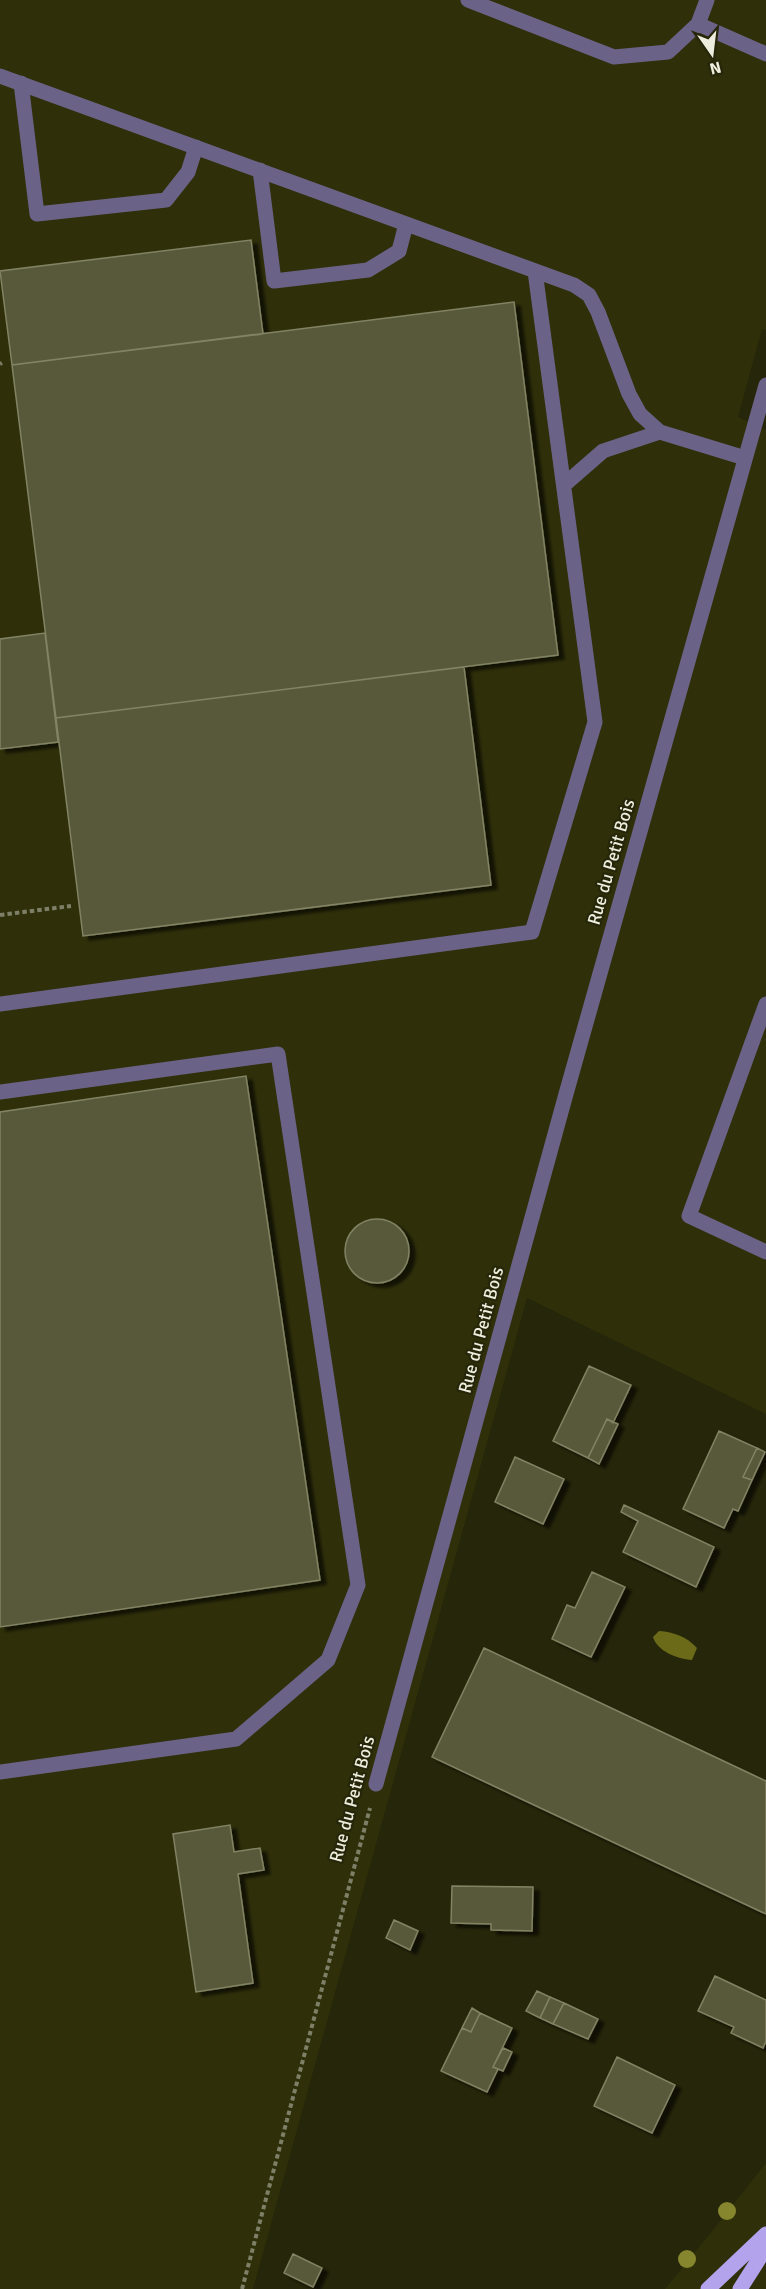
<svg xmlns="http://www.w3.org/2000/svg" width="766" height="2289" font-family="Signika,sans-serif">
  <style>
    .built { fill: #2f2f0a }
    .water { fill: #6a6a18 }
    .building { fill: #58593b; stroke: #828364; stroke-width: 1.5; filter: url(#shadow) }
    .lines { fill: none; stroke-linecap: round; stroke-linejoin: round }
    .path { stroke: #7e7f67; stroke-width: 4; stroke-dasharray: 4.5 3; stroke-linecap: butt }
    .minor { stroke: #6b6387; stroke-width: 15 }
    .major { stroke: #b3a2ec; stroke-width: 15 }
    .tree { fill: #85862e }
    .labels { text-anchor: middle; stroke-width: 4.5; stroke-linejoin: round; paint-order: stroke }
    .street-label { font-size: 18px; fill: #edeedd; stroke: #26260a }
  </style>
  <defs>
    <filter id="shadow"><feDropShadow dx="6" dy="4" stdDeviation="1.5" flood-color="#0009"/></filter>
  </defs>
  <rect width="100%" height="100%" fill="#26260a"/>
  <path class="built" d="M0,0H766V330L762,329L738,417L766,430V1414L527,1298L253,2289H0Z
    M766,2163V2289H665L722,2219Z"/>
  <path class="water" d="M659,1631C674,1632 687,1637 697,1648L692,1660C677,1659 657,1651 653,1637Z"/>
  <path class="building" d="M251,240L263,334L12,365L0,271Z
    M514,302L558,655L56,718L12,365Z
    M45,633L58,742L0,749V639Z
    M464,667L491,885L83,936L56,718Z
    M246,1076L320,1580L0,1627V1112Z
    M345 1251a32 32 0 1 1 64 0a32 32 0 1 1-64 0Z
    M589,1366L631,1385L613,1423L607,1419L588,1458L553,1441Z
    M607,1419L618,1424L599,1464L588,1458Z
    M719,1431L757,1448L743,1477L752,1480L738,1511L733,1509L724,1528L683,1509Z
    M757,1448L765,1452L752,1480L743,1477Z
    M515,1457L564,1479L543,1524L495,1502Z
    M624,1505L714,1547L696,1587L623,1552L638,1521L621,1512Z
    M592,1572L625,1587L591,1657L552,1639L567,1605L575,1608Z
    M484,1648L766,1781V1914L432,1757Z
    M230,1825L234,1852L260,1848L264,1870L238,1874L253,1983L196,1992L173,1834Z
    M452,1886L533,1887L532,1931L491,1930V1924L451,1923Z
    M394,1920L418,1931L410,1950L386,1938Z
    M715,1976L766,2000V2041L763,2048L731,2033L734,2027L698,2011Z
    M537,1991L550,1997L540,2018L526,2011Z
    M550,1997L564,2003L553,2024L540,2018Z
    M564,2003L598,2019L588,2039L553,2024Z
    M472,2008L480,2013L471,2032L462,2028Z
    M480,2013L512,2028L493,2067L498,2069L487,2092L441,2071L462,2028L471,2032Z
    M503,2048L512,2052L503,2071L493,2067Z
    M617,2057L675,2085L652,2133L594,2106Z
    M293,2254L322,2268L313,2287L284,2273Z"/>
  <g class="lines">
    <path class="path" d="M0,364L2,363
      M0,915L71,906
      M242,2289L370,1808"/>
    <path class="minor" d="M468,0L614,57L668,52L698,24L707,0
      M698,24L766,54
      M0,76L574,285L589,295L598,312L629,394L640,414L660,432L745,458
      M21,83L37,214L166,200L188,172L196,147
      M260,170L274,281L368,270L399,251L406,224
      M564,485L603,451L660,432
      M0,1004L532,932L595,722L535,271
      M766,1004L689,1216L766,1252
      M0,1092L278,1054L358,1585L328,1660L236,1739L0,1772
      M376,1784L566,1094L766,385"/>
    <path class="major" d="M708,2289L766,2234
      M740,2289L766,2248"/>
  </g>
  <g class="tree">
    <circle cx="727" cy="2211" r="9"/>
    <circle cx="687" cy="2259" r="9"/>
  </g>
  <g class="labels">
    <g class="street-label">
      <text transform="translate(611 862) rotate(-74)" y="6">Rue du Petit Bois</text>
      <text transform="translate(481 1330) rotate(-75)" y="6">Rue du Petit Bois</text>
      <text transform="translate(352 1799) rotate(-75)" y="6">Rue du Petit Bois</text>
    </g>
  </g>
  <g transform="translate(712 54) rotate(166)" stroke="#26260a" stroke-width="4.5" paint-order="stroke">
  <path d="M0-4.5L10 22L0 15L-10 22Z" fill="#edeedd"/>
  <text y="-9" font-size="16" font-weight="bold" text-anchor="middle" fill="#edeedd">N</text>
  </g>
</svg>
